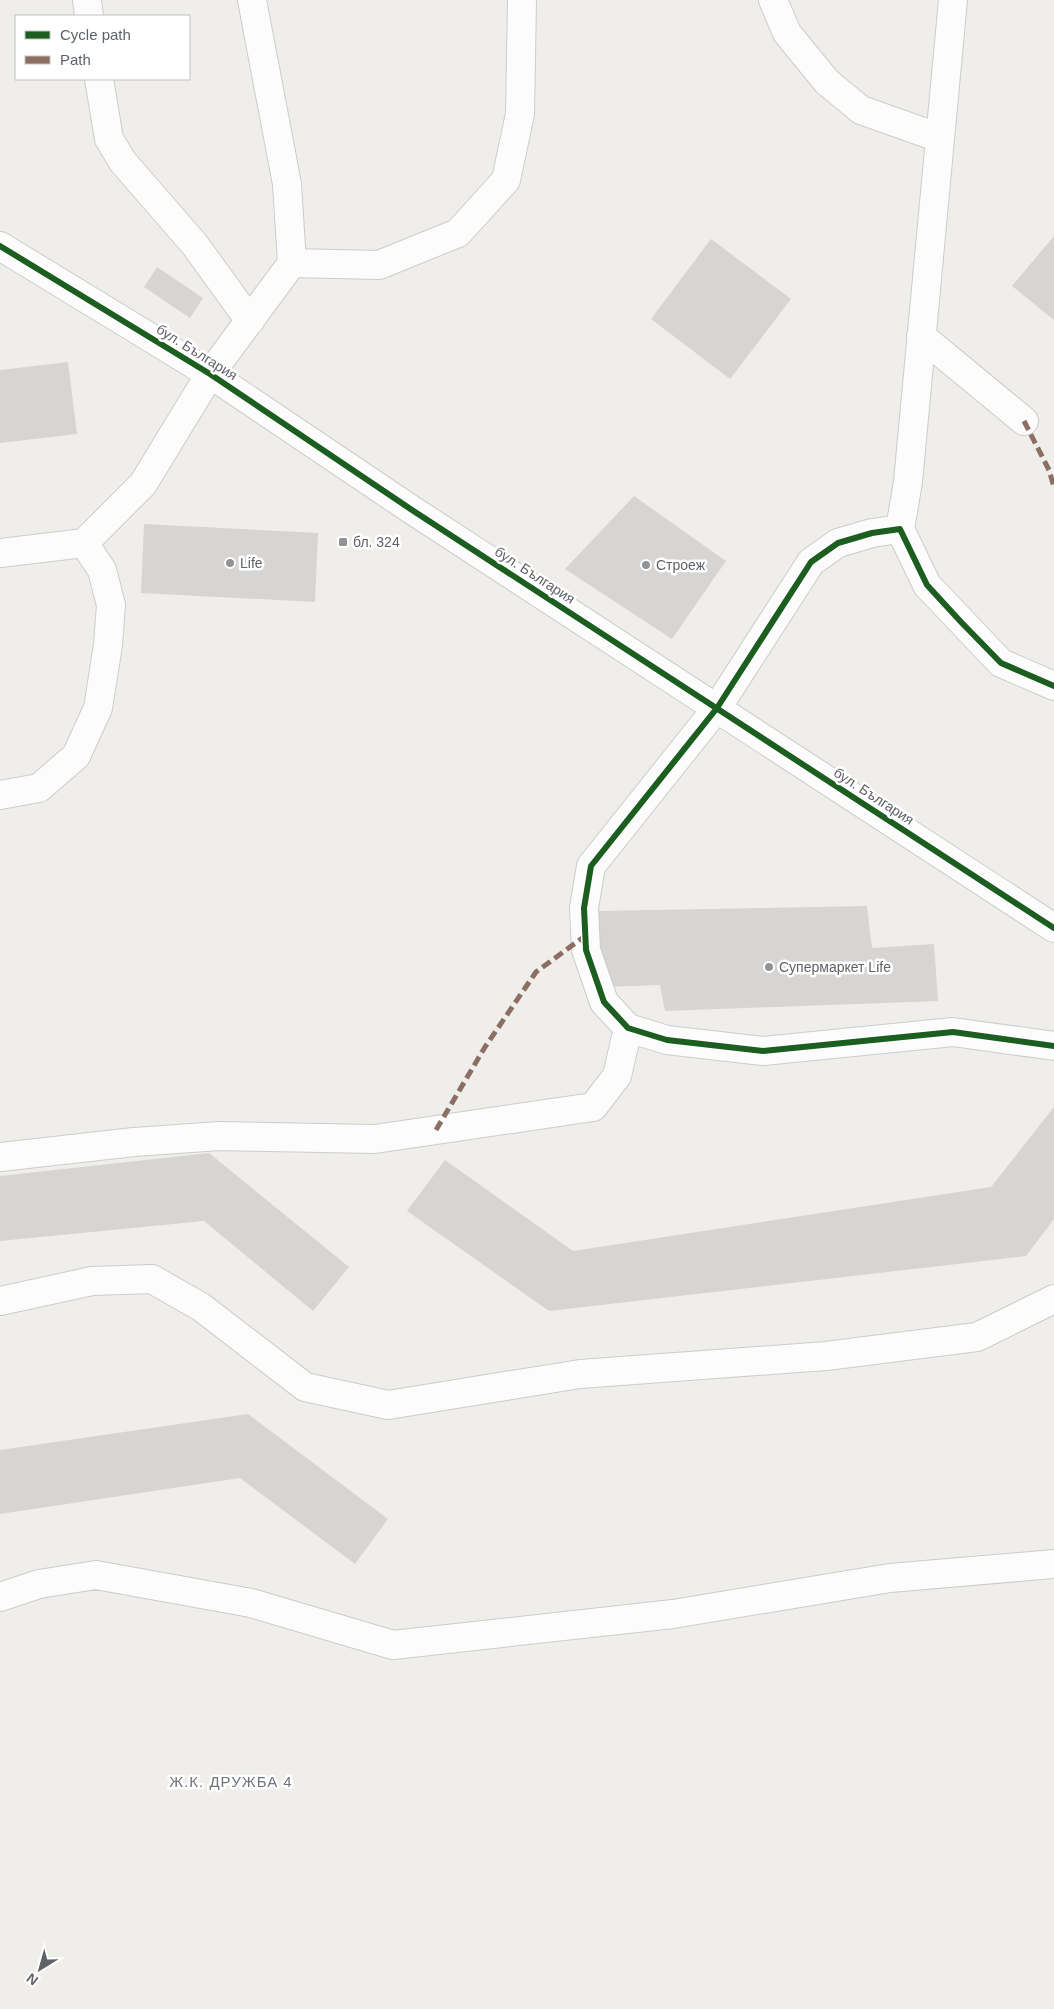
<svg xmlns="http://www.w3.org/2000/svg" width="1054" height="2009" font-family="Arial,sans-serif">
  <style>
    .building { fill: #d6d5d3 }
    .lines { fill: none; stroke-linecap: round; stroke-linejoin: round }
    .minor-casing { stroke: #cbcccc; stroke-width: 30 }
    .minor { stroke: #fdfcfc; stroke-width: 28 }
    .quiet { stroke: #8d6e63; stroke-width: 5; stroke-dasharray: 10 5; stroke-linecap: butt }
    .cycleway-casing { stroke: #fff; stroke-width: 9 }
    .cycleway { stroke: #1b5e20; stroke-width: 6 }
    .poi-dot { fill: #919496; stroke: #fff; stroke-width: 2 }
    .labels { text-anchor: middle; stroke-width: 5; stroke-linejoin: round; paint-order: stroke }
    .street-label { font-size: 14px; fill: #5f6368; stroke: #fff }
    .poi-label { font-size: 14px; fill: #5f6368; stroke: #fff; text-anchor: start }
    .neighbourhood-label { font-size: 15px; letter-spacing: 1px; fill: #70757a; stroke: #fff }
  </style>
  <rect width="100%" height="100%" fill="#efeeea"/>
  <path class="building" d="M1054,236V320L1012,286Z
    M711,239L791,299L730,379L651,319Z
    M157,267L203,298L190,318L144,287Z
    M68,362L77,434L0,443V370Z
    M634,496L726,561L672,639L565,569Z
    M144,524L318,533L315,602L141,593Z
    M867,906L872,948L934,944L938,1001L665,1011L660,985L604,987L597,911Z
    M1054,1107V1219L1026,1256L549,1311L407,1211L445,1160L573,1251L991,1187Z
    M209,1153L349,1267L313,1311L204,1221L0,1241V1176Z
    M248,1414L388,1519L355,1564L240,1478L0,1514V1450Z"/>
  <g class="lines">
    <defs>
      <path id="minor" d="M87,0L89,16
        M773,0L787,33L827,82L861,110L940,138
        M953,0L908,482L900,529L927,585L1001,663L1054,686
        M99,79L109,139L123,162L195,245L250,321
        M0,246L210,374L412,510L1054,928
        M292,263L379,265L458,233L506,180L520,114L522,0
        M921,336L1024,421
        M900,529L872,533L838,543L811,562L717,708L591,866L584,908L586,950L604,1002L628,1028L667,1040L763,1051L953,1032L1054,1046
        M0,553L84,543L143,484L210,374L292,263L287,184L252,0
        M0,795L39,788L76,756L98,708L108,645L111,605L102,570L84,543
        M0,1157L134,1142L220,1136L375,1139L593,1107L617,1076L628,1028
        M0,1301L92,1281L152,1279L201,1307L305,1387L388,1405L580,1374L826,1356L977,1337L1054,1299
        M0,1597L39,1584L96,1575L251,1603L393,1645L673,1614L890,1578L1054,1564"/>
    </defs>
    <use href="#minor" class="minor-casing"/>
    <use href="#minor" class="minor"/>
    <path class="quiet" d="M1024,421L1049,470L1054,487
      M436,1130L485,1047L536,972L585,936"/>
    <defs>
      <path id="cycleway" d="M0,246L210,374L412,510L1054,928
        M1054,686L1001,663L961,622L927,585L900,529L872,533L838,543L811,562L717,708L591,866L584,908L586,950L604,1002L628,1028L667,1040L763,1051L953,1032L1054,1046"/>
    </defs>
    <use href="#cycleway" class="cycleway-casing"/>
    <use href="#cycleway" class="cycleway"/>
  </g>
  <g class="poi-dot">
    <rect x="338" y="537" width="10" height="10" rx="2.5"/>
    <circle cx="230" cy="563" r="5"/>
    <circle cx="646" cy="565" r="5"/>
    <circle cx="769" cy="967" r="5"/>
  </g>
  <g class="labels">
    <g class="street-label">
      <text transform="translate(197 352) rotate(32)" y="5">бул. България</text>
      <text transform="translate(535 575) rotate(33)" y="5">бул. България</text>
      <text transform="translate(874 796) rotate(33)" y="5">бул. България</text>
    </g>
    <g class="poi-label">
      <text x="353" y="547">бл. 324</text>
      <text x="240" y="568">Life</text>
      <text x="656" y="570">Строеж</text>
      <text x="779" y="972">Супермаркет Life</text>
    </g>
    <g class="neighbourhood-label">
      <text x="231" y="1787">Ж.К. ДРУЖБА 4</text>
    </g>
  </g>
  <rect x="15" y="15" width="175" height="65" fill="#ffffff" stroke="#bfc1c3"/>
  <rect x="25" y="31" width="25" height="8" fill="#1b5e20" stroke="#bfc1c3"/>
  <text x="60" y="40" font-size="15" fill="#5f6368">Cycle path</text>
  <rect x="25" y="56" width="25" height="8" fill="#8d6e63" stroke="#bfc1c3"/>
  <text x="60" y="65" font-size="15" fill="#5f6368">Path</text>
  <g transform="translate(40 1969) rotate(217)" stroke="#ffffff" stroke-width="4" paint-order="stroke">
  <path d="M0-4L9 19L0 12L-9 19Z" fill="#5f6368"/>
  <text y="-8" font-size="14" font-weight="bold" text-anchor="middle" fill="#5f6368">N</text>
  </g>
</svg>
